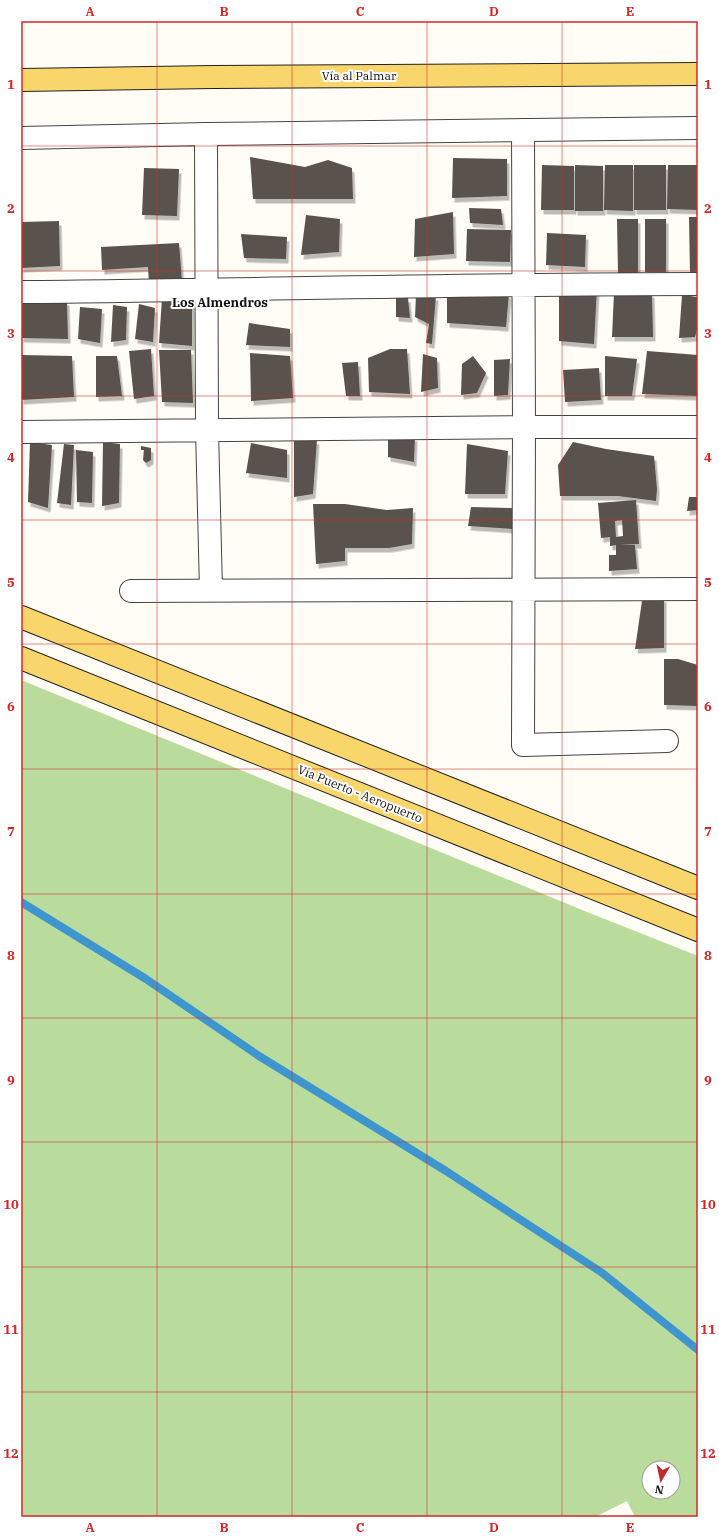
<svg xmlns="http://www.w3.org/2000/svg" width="719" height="1538" font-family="'IBM Plex Serif',serif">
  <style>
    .forest { fill: #b9dc9c; fill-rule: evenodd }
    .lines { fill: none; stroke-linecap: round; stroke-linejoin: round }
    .stream { stroke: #3f96cf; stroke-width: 8 }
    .building { fill: #5a524d; fill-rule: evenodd; filter: url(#shadow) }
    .minor-casing { stroke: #444; stroke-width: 24 }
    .major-casing { stroke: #222; stroke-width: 24 }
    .minor { stroke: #fff; stroke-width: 22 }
    .major { stroke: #f9d66b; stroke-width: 22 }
    .grid { fill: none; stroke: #d62828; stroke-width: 1; stroke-opacity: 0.55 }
    .labels { text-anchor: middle; stroke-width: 4; stroke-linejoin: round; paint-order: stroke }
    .street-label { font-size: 12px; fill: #111; stroke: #fff }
    .neighbourhood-label { font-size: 13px; font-weight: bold; fill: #111; stroke: #fff }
    .neatline { fill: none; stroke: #d62828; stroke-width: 1.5 }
    .grid-label { font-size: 13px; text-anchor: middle; font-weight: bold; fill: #d62828 }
  </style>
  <defs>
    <filter id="shadow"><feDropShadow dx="2.5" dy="4.5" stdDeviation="0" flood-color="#0004"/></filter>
  </defs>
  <rect width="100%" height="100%" fill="#fffdf5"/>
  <path class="forest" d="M21,680L587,912L698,956V1517H635L627,1501L595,1517H21ZM649,1468H673V1492H649Z"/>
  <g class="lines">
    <path class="stream" d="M21,902L146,979L259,1056L446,1171L601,1272L698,1350"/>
  </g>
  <path class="building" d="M250,157L305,167L328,160L352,168L353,199H253Z
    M453,158L507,159V196L452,198Z
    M542,165L574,166V210H541Z
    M575,165L603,166V211H575Z
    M605,165H633V211L604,210Z
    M634,165H666V210H634Z
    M668,165H698V210L667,209Z
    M144,168L179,169L177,216L142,215Z
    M469,208L501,209L503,225L470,223Z
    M453,212L454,254L414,257L415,219Z
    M306,215L340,219L339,252L301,255Z
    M689,217H698V274H690Z
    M617,219H638V273H618Z
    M645,219H666V272H645Z
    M59,221L60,266L21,268V222Z
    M467,229L511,230L510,262L466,261Z
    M547,233L586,235L585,267L546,265Z
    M241,234L287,237L286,259L244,258Z
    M179,243L182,281L149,283L148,267L102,270L101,247Z
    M597,288L594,344L559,341V290Z
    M447,289L509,294L506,327L447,323Z
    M614,293H652L653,337H612Z
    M416,295L436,296L432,344L426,343L429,324L415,317Z
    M682,295L698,297V325L695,337L679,338Z
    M396,297L408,298L410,318L396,317Z
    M162,298L192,299V346L159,343Z
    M67,301L68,339L21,338V302Z
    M139,304L155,308L153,342L135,339Z
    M113,305L127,307L126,340L111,342Z
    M80,307L102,309L100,343L78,339Z
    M249,323L290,329V347L246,345Z
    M151,349L154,396L134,399L129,351Z
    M390,349H407L410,394L369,392L368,358Z
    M159,350H191L193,403L162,402Z
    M647,351L698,355V396L642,394Z
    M250,353L290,356L293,398L251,401Z
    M423,354L437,358L438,388L421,392Z
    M21,355L72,356L74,397L21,400Z
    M96,356H117L122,396L96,397Z
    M473,356L486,373L477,393L461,395L462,364Z
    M605,356L637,359L632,396H605Z
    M510,359L508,395L494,396V360Z
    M358,362L360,396H346L342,363Z
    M599,368L601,400L565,402L563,370Z
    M388,433L415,437L414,462L388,457Z
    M294,439L317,440L313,494L294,497Z
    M30,442L52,445L48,508L28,502Z
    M103,442L120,444L119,503L102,506Z
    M573,442L606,449L654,456L657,489L656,501L618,496H560L558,465Z
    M251,443L287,450V478L246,473Z
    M64,444L74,445L71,505L57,503Z
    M467,444L508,451L505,494H465Z
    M141,446L151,448V460L146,463L143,460L144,450H141Z
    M76,450L93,452L92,503L77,502Z
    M689,497H698V510L687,511Z
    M636,500L639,544L620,545H635L637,569L609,571V555H616V545L610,546V537L601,538L598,503ZM622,520L623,536L616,537L615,521Z
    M313,504H345L387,510L413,508L412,544L389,548H345V561L316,564Z
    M471,507L512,508V529L468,526Z
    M643,594L664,598V648L635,649Z
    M664,659H678L698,665V706L664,705Z"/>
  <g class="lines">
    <defs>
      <path id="minor" d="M523,130L524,427L523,745L667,741
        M206,134L207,430L211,590
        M21,138L206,134L698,128
        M21,292C247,290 472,284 698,284
        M21,432L524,427H698
        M131,591L698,589"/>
      <path id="major" d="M21,80L213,77L698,74
        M21,617L698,888
        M21,658L698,930"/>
    </defs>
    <use href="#minor" class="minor-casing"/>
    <use href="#major" class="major-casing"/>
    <use href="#minor" class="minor"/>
    <use href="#major" class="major"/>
  </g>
  <path class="grid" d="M157,21V1517M292,21V1517M427,21V1517M562,21V1517M21,146H698M21,271H698M21,396H698M21,520H698M21,644H698M21,769H698M21,894H698M21,1018H698M21,1142H698M21,1267H698M21,1392H698"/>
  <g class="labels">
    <g class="street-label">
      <text x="359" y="80">Vía al Palmar</text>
      <text transform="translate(360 794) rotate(22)" y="4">Via Puerto - Aeropuerto</text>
    </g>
    <g class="neighbourhood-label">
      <text x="220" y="307">Los Almendros</text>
    </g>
  </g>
  <rect width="719" height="1538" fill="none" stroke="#ffffff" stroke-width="44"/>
  <g transform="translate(661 1480) rotate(189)"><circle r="19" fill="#ffffff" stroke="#a0a0a0"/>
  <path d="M0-3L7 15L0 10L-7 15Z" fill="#c4262e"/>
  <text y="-6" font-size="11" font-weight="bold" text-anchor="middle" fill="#111111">N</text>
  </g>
  <rect x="22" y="22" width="675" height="1494" class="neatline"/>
  <g class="grid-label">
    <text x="90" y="16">A</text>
    <text x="224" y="16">B</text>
    <text x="360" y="16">C</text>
    <text x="494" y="16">D</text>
    <text x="630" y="16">E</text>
    <text x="11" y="89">1</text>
    <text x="708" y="89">1</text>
    <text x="11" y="213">2</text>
    <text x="708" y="213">2</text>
    <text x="11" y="338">3</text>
    <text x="708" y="338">3</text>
    <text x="11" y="462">4</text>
    <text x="708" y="462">4</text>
    <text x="11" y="587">5</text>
    <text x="708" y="587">5</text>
    <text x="11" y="711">6</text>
    <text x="708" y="711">6</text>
    <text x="11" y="836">7</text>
    <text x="708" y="836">7</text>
    <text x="11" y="960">8</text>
    <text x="708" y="960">8</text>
    <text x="11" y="1085">9</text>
    <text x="708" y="1085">9</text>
    <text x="11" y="1209">10</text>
    <text x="708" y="1209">10</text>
    <text x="11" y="1334">11</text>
    <text x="708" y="1334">11</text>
    <text x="11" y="1458">12</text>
    <text x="708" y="1458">12</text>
    <text x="90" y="1532">A</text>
    <text x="224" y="1532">B</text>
    <text x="360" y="1532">C</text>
    <text x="494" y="1532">D</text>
    <text x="630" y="1532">E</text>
  </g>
</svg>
